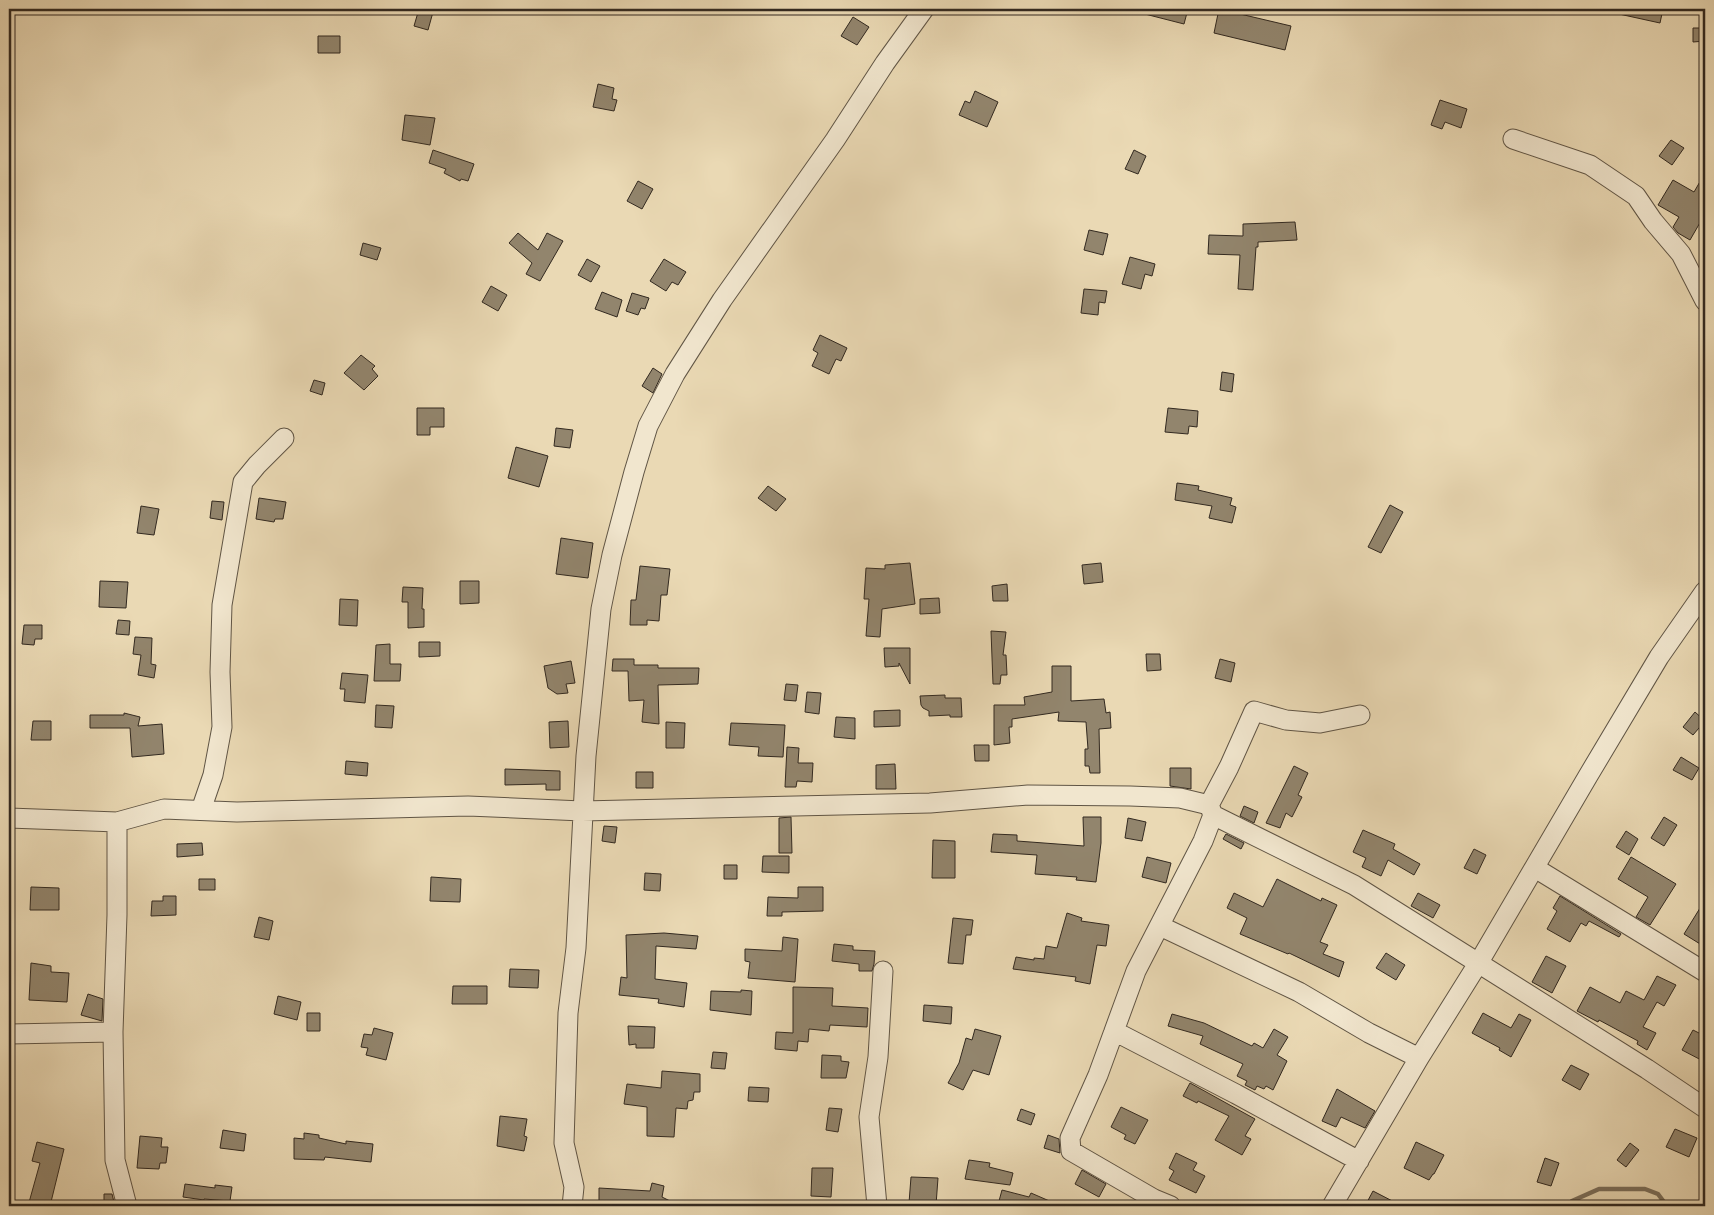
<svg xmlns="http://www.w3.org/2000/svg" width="1714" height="1215" font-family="'IM FELL English',serif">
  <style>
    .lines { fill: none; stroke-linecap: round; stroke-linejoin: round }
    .stream { stroke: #7b6f5b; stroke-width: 4.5 }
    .building { fill: #92856d; stroke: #322920 }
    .minor-casing { stroke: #605545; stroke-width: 21 }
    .minor { stroke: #f1e6ce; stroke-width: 19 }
  </style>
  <rect width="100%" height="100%" fill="#ead9b4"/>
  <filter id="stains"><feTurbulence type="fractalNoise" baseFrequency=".004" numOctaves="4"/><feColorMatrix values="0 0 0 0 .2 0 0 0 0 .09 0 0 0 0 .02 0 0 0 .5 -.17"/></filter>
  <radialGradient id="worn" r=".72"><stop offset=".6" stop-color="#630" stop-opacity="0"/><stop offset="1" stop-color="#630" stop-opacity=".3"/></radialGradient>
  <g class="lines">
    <path class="stream" d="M1568,1206L1572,1201L1599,1189H1645L1658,1194L1667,1206"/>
  </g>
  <path class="building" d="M419,9L433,12L428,30L414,26Z
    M1142,9H1188L1184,24L1141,13Z
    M1219,9L1291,26L1285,50L1214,33Z
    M1619,9H1663L1660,23L1619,14Z
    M853,17L869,27L857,45L841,36Z
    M1693,28H1705V41L1693,42Z
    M318,36H340V53H318Z
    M598,84L614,88L612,99L617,100L614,111L593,107Z
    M975,91L998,102L987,127L959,115L965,101L970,103Z
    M1440,100L1467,109L1461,128L1445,122L1442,129L1431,125Z
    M405,115L435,118L430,145L402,140Z
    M1671,140L1684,148L1672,165L1659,156Z
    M433,150L474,164L468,181L461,179L460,181L444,173L446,169L429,163Z
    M1134,150L1146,156L1138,174L1125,169Z
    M1705,173V214L1690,240L1678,233L1673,227L1679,217L1658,205L1673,180L1694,192Z
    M638,181L653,189L642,209L627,201Z
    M1295,222L1297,240L1258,242V247H1256L1253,290L1238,289L1240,255L1208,254L1209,235L1243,236V224Z
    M1089,230L1108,234L1103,255L1084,250Z
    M518,233L538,250L547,233L563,241L540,281L526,274L532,263L509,243Z
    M363,243L381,248L377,260L360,255Z
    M1130,257L1155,264L1152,276L1145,274L1141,289L1122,284Z
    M587,259L600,266L591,282L578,275Z
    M664,259L686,272L678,285L672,282L666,291L650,281Z
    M491,286L507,295L498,311L482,302Z
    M1084,289L1107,291L1105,303L1099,302L1098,315L1081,313Z
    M602,292L622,300L617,317L595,309Z
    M632,293L649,298L645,309L641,308L638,315L626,311Z
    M820,335L847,348L841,361L836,359L829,374L812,366L818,353L813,350Z
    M361,355L375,366L372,369L378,376L364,390L344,373Z
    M653,368L662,374L653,393L642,386Z
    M1222,372L1234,374L1232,392L1220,390Z
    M314,380L325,383L322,395L310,391Z
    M417,408H444V427H430V435H417Z
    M1168,408L1198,411L1197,427L1189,426L1188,434L1165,432Z
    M556,428L573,430L570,448L554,446Z
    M516,447L548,456L539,487L508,478Z
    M1177,483L1199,486L1198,490L1232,498L1230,505L1236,507L1232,523L1209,518L1212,506L1175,500Z
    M768,486L786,499L776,511L758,498Z
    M259,498L286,502L283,519H275L274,522L256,519Z
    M212,501L224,502L222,520L210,518Z
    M1390,505L1403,512L1381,553L1368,547Z
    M141,506L159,509L154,535L137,533Z
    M561,538L593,543L588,578L556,574Z
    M910,563L915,604L882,609L880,637L866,636L869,599H864L866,568L885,569V565Z
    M1101,563L1103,582L1084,584L1082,565Z
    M640,566L670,569L667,595H661L659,621L647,620V625H630L631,600H636Z
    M100,581L128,582L126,608L99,607Z
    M460,581H479V603L460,604Z
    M1007,584L1008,601H993L992,586Z
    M403,587L423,588L422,609H424V627L408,628V602H402Z
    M939,598L940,613L920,614V599Z
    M340,599L358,600L357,626L339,625Z
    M118,620L130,621L129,635L116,634Z
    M24,625H42V639H35L34,645L22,644Z
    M991,631L1006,632L1003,655H1006L1007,675H1001L1000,684H993Z
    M135,637L152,638L151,664L156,665L154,678L138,675L141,655L133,654Z
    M419,642H440V656L419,657Z
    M390,644V664H401L400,681H374L376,645Z
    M884,648H910V684L899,663V666L885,667Z
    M1146,654H1160L1161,670L1147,671Z
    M613,659H634V665H658V668H699L698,684L658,685L659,724L642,722L644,700L629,701L628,671H612Z
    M1220,659L1235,663L1231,682L1215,678Z
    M571,661L575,683L566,684L568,693L557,694L548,688L544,666Z
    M1052,666H1071V701L1104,699L1106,713L1110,712L1111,728L1099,729L1100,773H1090L1089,766H1085V749H1088L1086,722L1058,721L1059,712L1012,719V727H1009L1010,743L994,745V705H1025L1024,697L1052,692Z
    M342,673L368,675L365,703L344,701L345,689H340Z
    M786,684L798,685L796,701L784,700Z
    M807,692L821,693L819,714L805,712Z
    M945,695V698H961L962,717H950V715L929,716V711L923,708L921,705L920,696Z
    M376,705L394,706L392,728L375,727Z
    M900,710V726L874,727V711Z
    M1695,712L1705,721L1693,735L1683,727Z
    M124,713L140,717L138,726L162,724L164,754L132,757L130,728H90V715H124Z
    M836,717L855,718V739L834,737Z
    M33,721H51V740H31Z
    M568,721L569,747L550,748L549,722Z
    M666,722L685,723L684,748H666Z
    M731,723L785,725L783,757L758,756L759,747L729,745Z
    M974,745H989V761H975Z
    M787,747L799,748L798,763H813L812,782L797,781L796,787H785Z
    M1681,757L1699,768L1692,780L1673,770Z
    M346,761L368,763L367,776L345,774Z
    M895,764L896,789H876V765Z
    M1294,766L1308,773L1298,795L1302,797L1292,817L1286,813L1280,828L1266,823Z
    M1170,768H1191V789L1170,786Z
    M505,769L560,771V790H546V784L505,785Z
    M636,772H653V788H636Z
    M1244,806L1258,812L1254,823L1240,816Z
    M791,817L792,853H779V818Z
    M1083,817H1101V843L1096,882L1076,880L1077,877L1035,874L1037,855L991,852L993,834L1017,835V841L1084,846Z
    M1664,817L1677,825L1664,846L1651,838Z
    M1128,818L1146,822L1142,841L1125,838Z
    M604,826L617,827L615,843L602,841Z
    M1363,830L1395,844L1393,849L1420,864L1414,875L1388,860L1381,876L1362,867L1366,858L1353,852Z
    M1626,831L1638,839L1629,855L1616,847Z
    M1226,834L1244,843L1241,849L1223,839Z
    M933,840L955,841V878H932Z
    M202,843L203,855L177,857V844Z
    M1474,849L1486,855L1477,874L1464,868Z
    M763,856H789V873L762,872Z
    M1147,857L1171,863L1166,883L1142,877Z
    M1631,857L1676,884L1650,925L1636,917L1648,897L1618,879Z
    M724,865H737V879H724Z
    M645,873L661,874L660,891L644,890Z
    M431,877L461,879L460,902L430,901Z
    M199,879H215V890H199Z
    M1277,879L1321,901L1322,898L1337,905L1320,942L1328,945L1323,954L1344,962L1339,977L1289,953L1288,954L1240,934L1247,918L1227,908L1234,893L1263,907Z
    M31,887L59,888V910H30Z
    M798,887H823V911L782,912V916H767L768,897L798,898Z
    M1418,893L1440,905L1433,918L1411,906Z
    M163,896H176V915L151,916L152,901H163Z
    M1560,896L1621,934L1619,937L1589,921L1586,926L1581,923L1570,942L1547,929L1557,911L1553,908Z
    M1705,900V947L1684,934Z
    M1067,913L1082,918L1081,921L1109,925L1106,946L1097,945L1090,984L1075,981L1076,977L1013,969L1016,957L1034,960V958L1044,959L1046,946L1057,948Z
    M259,917L273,921L269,940L254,937Z
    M953,918L973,920L971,935H966L963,964L948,963Z
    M664,933L698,936L696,949L656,946L655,979L687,983L684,1007L658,1003L659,999L619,995L621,977L627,978L626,935Z
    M783,937L798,939L795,982L748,978L750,962L745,961V949L782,951Z
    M834,944L853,946V950L875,951L874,964L872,971H859V964L832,961Z
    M1386,953L1405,965L1396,980L1376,968Z
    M1546,956L1566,966L1552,993L1532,982Z
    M31,963L51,966V972L69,973L67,1002L29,1000Z
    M510,969L539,970L538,988L509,987Z
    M1657,976L1676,985L1664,1006L1657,1002L1643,1027L1656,1033L1647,1050L1637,1044L1638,1041L1599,1020L1598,1022L1577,1011L1590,987L1620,1003L1626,991L1644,1000Z
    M453,986H487V1004H452Z
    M793,987L833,988L832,1006L868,1008L867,1027L830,1025L829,1031L809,1029L808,1042L798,1041L797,1051L775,1049L776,1032L793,1033Z
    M741,990L752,991L751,1015L710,1010L711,991L741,992Z
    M88,994L103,999L102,1021L81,1015Z
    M278,996L301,1002L297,1020L274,1014Z
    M924,1005L952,1007L951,1024L923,1021Z
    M307,1013H320V1031H307Z
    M1483,1013L1511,1028L1519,1014L1531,1020L1511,1057L1499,1050L1500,1048L1472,1033Z
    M1172,1014L1204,1023L1252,1046L1254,1043L1263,1048L1274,1029L1288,1037L1277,1055L1287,1061L1273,1090L1266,1086L1264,1089L1257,1086L1255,1090L1245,1085L1247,1081L1237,1076L1243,1064L1200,1044L1203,1036L1168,1026Z
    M628,1026L655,1027L654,1048H636V1044L629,1045Z
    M374,1028L393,1033L386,1060L366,1055L368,1048L361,1047L364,1034L372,1035Z
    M975,1029L1001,1036L989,1075L973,1070L963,1090L948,1083L959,1063L966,1038L972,1040Z
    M1693,1030L1705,1036V1062L1682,1050Z
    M713,1052L727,1053L725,1069L711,1068Z
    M822,1055L841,1056V1061L849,1062L846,1078H821Z
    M1571,1065L1589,1074L1580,1090L1562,1080Z
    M662,1071L700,1074V1092H694L693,1100L688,1101L687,1109L676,1108L674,1137L647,1136V1107L624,1104L627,1084L661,1088Z
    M1190,1083L1255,1119L1245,1136L1251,1139L1242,1155L1215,1140L1229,1116L1198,1101L1197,1103L1183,1096Z
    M749,1087L769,1088L768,1102L748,1101Z
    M1337,1089L1375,1111L1365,1128L1341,1117L1336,1127L1322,1121Z
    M1121,1107L1148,1120L1135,1144L1124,1139L1126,1135L1111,1127Z
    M829,1108L842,1109L838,1132L826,1130Z
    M1021,1109L1035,1114L1031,1125L1017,1120Z
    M500,1116L527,1119L524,1136L527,1137L524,1151L497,1146Z
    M1675,1129L1697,1138L1689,1157L1666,1147Z
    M223,1130L246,1134L244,1151L220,1148Z
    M304,1133L319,1135V1138L346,1144V1141L373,1144L371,1162L325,1157L324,1160L294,1159V1138L304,1139Z
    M1048,1135L1059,1139L1060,1153L1044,1148Z
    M140,1136L162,1138L161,1147H168L166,1163H160L159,1169L137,1168Z
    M37,1142L64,1149L50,1206H28L40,1163L32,1161Z
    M1416,1142L1444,1155L1434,1174H1433L1429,1180L1404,1168Z
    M1630,1143L1639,1150L1626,1167L1617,1160Z
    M1176,1153L1197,1163L1193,1170L1205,1176L1196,1193L1169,1180L1174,1171L1169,1168Z
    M1545,1158L1559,1163L1551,1186L1537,1182Z
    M969,1160L990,1163L989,1167L1013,1173L1010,1185L965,1179Z
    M812,1168H833L831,1197L811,1196Z
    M1082,1170L1106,1184L1099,1197L1075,1184Z
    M911,1177L938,1178L936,1205L909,1203Z
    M652,1183L664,1186L662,1197L680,1206H605V1201H599V1188L650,1191Z
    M185,1184L215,1188V1185L232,1187L230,1201L204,1199V1200L183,1197Z
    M1002,1190L1029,1197L1031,1193L1061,1206H1018L999,1201Z
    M1373,1191L1402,1206H1365Z
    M104,1194H112L115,1206H104Z"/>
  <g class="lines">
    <defs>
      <path id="minor" d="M1513,139L1590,165L1636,196L1653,221L1681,254L1705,301
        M1209,805L1229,767L1254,711L1286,720L1320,723L1360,715
        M201,810L213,775L222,727L220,672L222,605L243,482L257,465L284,438
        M9,818L117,822L164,809L237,812L468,806L582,811L930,803L1028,795L1130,796L1180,798L1209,805L1213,815L1354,885L1647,1069L1705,1108
        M117,822V915L113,1032L115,1160L127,1206
        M1535,868L1705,972
        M1160,926L1299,992L1369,1033L1419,1058
        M1114,1031L1236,1094L1359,1161
        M9,1034L113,1032
        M572,1206L574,1187L564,1143L568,1013L576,948L586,756L601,609L612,555L634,472L648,426L675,374L722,300L835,140L885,63L924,9
        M877,1206L869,1117L878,1057L883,971
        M1171,1206L1154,1199L1071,1151L1070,1138L1098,1075L1136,971L1203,841L1213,815
        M1332,1206L1419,1058L1479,962L1588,776L1659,657L1705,591"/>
    </defs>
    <use href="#minor" class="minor-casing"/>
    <use href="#minor" class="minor"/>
  </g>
  <rect width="1714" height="1215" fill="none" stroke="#ead9b4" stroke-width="30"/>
  <rect x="10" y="10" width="1694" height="1195" fill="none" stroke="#322920" stroke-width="2.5"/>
  <rect x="15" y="15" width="1684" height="1185" fill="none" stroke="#322920"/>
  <rect width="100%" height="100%" filter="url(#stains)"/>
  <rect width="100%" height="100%" fill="url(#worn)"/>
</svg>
